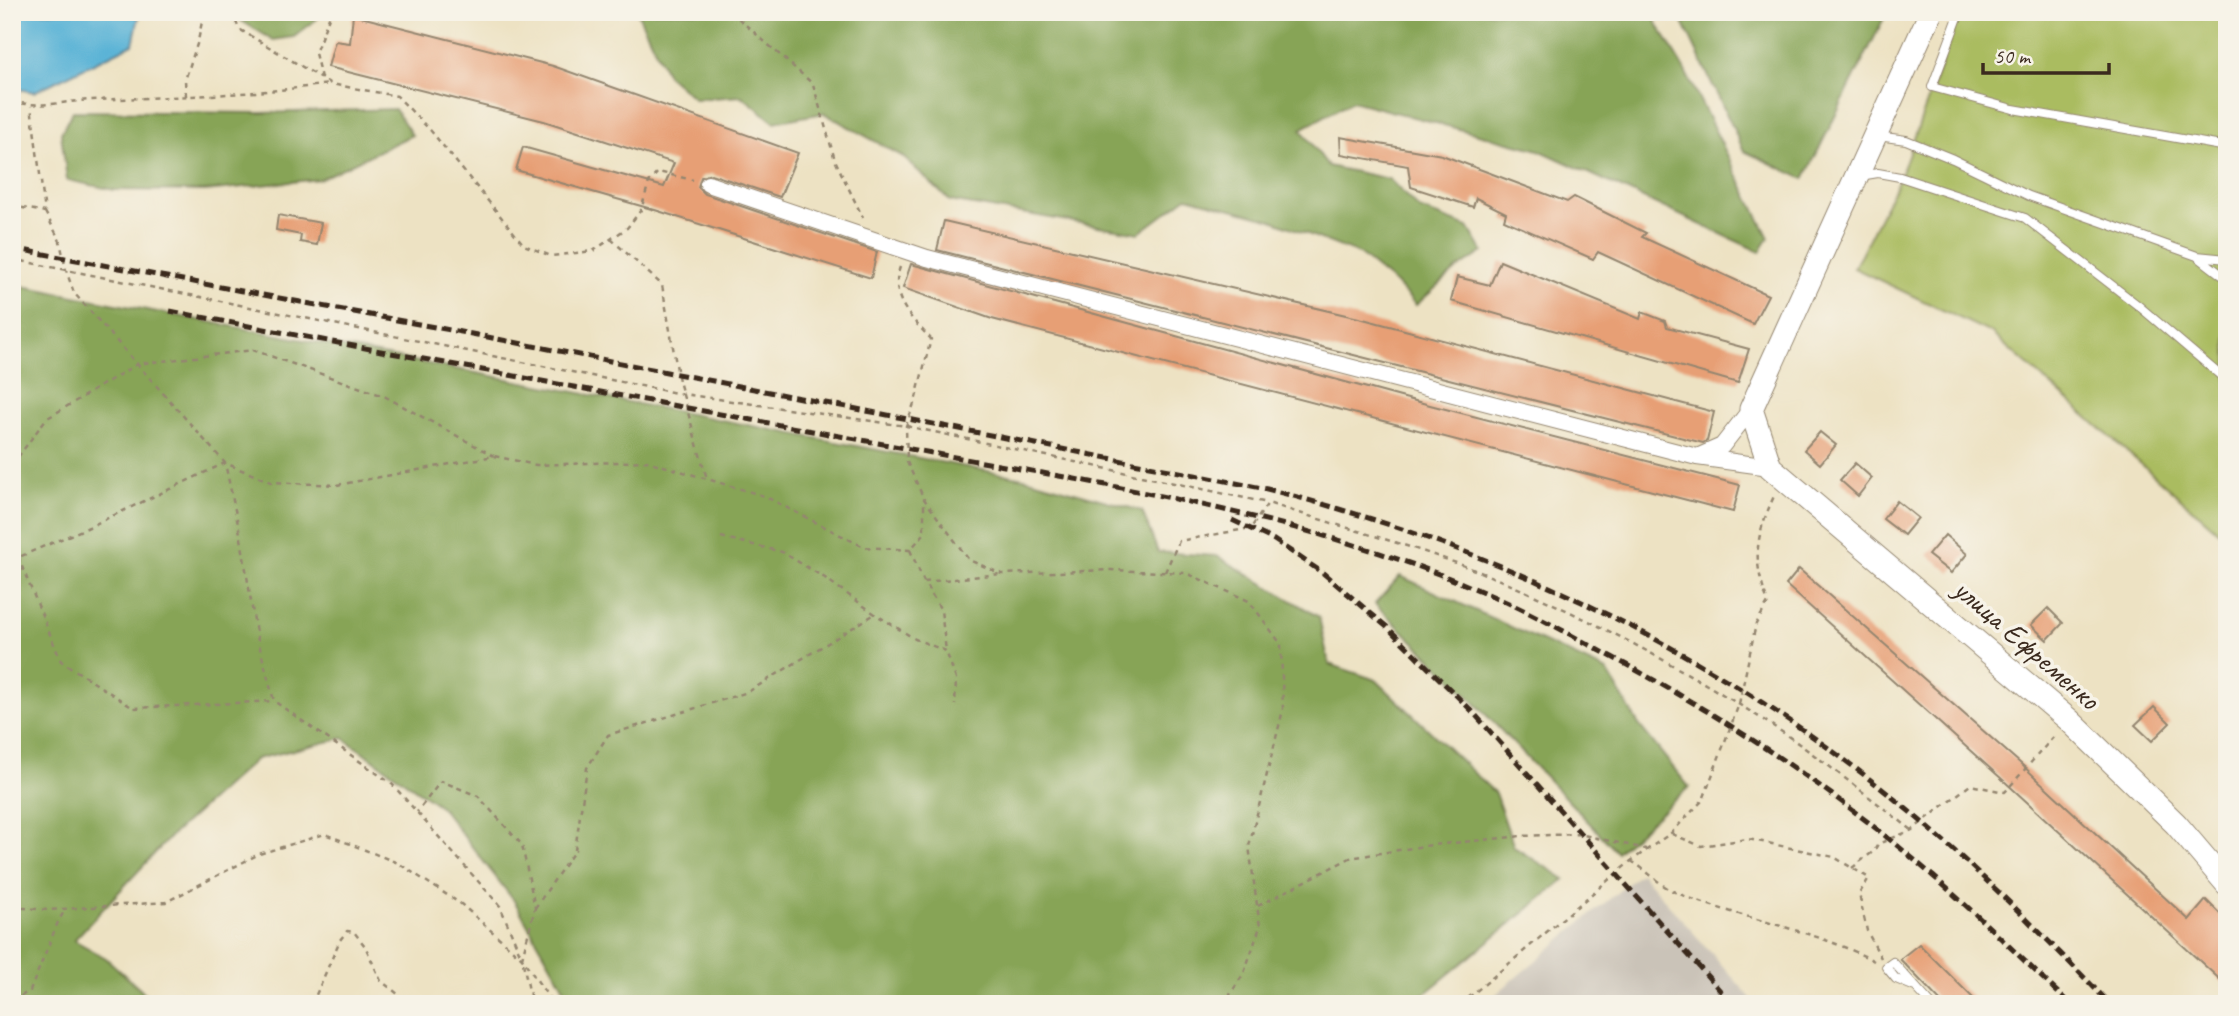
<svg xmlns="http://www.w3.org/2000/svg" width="2239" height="1016" font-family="Caveat,sans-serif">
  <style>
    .industrial { fill: #cac3b8 }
    .green { fill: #aabc60; stroke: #72733f; stroke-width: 2 }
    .forest { fill: #87a456; stroke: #61673a; stroke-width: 2 }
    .water { fill: #58b2d6; stroke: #4a6e7a; stroke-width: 2 }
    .building { fill: #e79f74 }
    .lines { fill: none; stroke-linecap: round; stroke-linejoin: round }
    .lane-casing { stroke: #948670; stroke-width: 10 }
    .street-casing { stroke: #948670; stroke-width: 18 }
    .secondary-casing { stroke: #948670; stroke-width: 25 }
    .path { stroke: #948670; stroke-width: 2.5; stroke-dasharray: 5 5; stroke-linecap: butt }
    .lane { stroke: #fff; stroke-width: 8 }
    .street { stroke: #fff; stroke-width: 16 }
    .secondary { stroke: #fff; stroke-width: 23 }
    .rail { stroke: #3b2a1e; stroke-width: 5; stroke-dasharray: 10 5; stroke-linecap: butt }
    .labels { text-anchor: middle; stroke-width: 7; stroke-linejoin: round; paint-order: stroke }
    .street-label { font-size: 30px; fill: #3b2a1e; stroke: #f7f3e8 }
  </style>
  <rect width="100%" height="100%" fill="#f7f3e8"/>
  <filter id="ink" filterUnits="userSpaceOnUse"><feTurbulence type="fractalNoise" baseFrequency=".0143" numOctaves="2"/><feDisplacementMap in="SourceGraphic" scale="14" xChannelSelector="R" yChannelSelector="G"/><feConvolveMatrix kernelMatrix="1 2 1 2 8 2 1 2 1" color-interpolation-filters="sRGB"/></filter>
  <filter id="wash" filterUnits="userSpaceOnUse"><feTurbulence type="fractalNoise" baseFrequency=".00686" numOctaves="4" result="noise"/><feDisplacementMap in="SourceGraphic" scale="28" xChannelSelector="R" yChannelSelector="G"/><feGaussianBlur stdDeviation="1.57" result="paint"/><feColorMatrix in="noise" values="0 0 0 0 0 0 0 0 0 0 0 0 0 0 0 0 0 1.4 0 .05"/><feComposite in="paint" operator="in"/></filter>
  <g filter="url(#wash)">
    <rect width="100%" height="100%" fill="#ede2c3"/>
    <path class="industrial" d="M1641,873L1756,1004H1484L1625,886Z"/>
    <path class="green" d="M1960,12H2227V539L1991,333L1854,268L1900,177Z"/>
    <path class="forest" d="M236,12H319L318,18L294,37L273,40L240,20Z
      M637,12H1650L1684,69L1769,238L1760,252L1539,150L1352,101L1301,129L1328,166L1389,179L1419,209L1468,227L1483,252L1457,269L1416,305L1396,284L1359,254L1272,220L1187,197L1139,233L950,201L902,156L824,113L774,122L742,96L695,99L667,75Z
      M1678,12H1887L1804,179L1744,151Z
      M395,109L412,135L320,179L205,191L114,190L67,180L61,133L73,111L260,113Z
      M12,284L1029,479L1142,511L1158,552L1217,556L1319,617L1329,664L1376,680L1495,793L1514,847L1565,879L1412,1004H573L515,902L441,807L343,738L256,759L170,837L74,940L106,958L156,1004H12Z
      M1400,576L1607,671L1639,725L1689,787L1617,852L1452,679L1375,604Z"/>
    <path class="water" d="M12,12H140L133,44L34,92L12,88Z"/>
    <g id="blocks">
      <path class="building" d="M353,15L553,66L798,153L780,197L711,174L701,177L698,187L705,194L877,252L871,278L655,210L516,170L523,147L664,187L674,163L544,121L328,67L335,41L350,43Z
        M1340,137L1442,155L1567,202L1574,197L1646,233L1642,237L1768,295L1753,324L1598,252L1593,259L1504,220L1506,213L1476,198L1473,207L1411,187L1408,166L1341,154Z
        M278,215L321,223L317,245L300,242L301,235L276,230Z
        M944,221L1363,319L1714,412L1707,441L1703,443L937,250Z
        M1500,261L1640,319L1642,312L1665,321L1667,327L1749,349L1738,383L1451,301L1457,277L1490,285Z
        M911,264L1430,405L1740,485L1733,512L992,319L903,288Z
        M1820,432L1836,445L1820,464L1804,450Z
        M1855,463L1872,478L1858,496L1840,480Z
        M1897,501L1918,518L1904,535L1883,519Z
        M1945,535L1967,554L1951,573L1928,555Z
        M1799,569L2021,764L2189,920L2206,900L2227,921V986L2003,780L1786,585Z
        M2048,608L2063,623L2047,640L2031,625Z
        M2154,707L2170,723L2152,741L2135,725Z
        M1919,944L1979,1004H1943L1900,959Z"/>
    </g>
  </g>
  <g filter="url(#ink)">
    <use href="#blocks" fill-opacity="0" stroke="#948670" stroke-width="2"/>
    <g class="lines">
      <defs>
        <path id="lane" d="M1960,12L1932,87L2013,109L2227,147
          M1878,136L1906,140L1953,159L2029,196L2197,256L2227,259
          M1860,176L1878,173L1900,177L2025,218L2140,307L2227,381
          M2197,256L2227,279
          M1915,987L1896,979L1886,967L1893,962L1931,1004"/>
        <path id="street" d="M708,184L927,258L1697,457L1770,467
          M1697,457L1722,446L1751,409"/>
        <path id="secondary" d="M1931,12L1751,409L1770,467L2069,720L2176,824L2227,884"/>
      </defs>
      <use href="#lane" class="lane-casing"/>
      <use href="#street" class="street-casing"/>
      <use href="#secondary" class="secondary-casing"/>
      <path class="path" d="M232,12L239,29L331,84L397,96L431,131L524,245L551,256L593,251L627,228L641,210L649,182L658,172L693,180
        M731,12L813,84L835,160L863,218
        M321,78L315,53L331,12
        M186,96L185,80L198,41L204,12
        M12,101C39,109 65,101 92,100C171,97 251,95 329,84
        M12,206L45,212L31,106
        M45,212L60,241L66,270L74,293L225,463L241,538L256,633L274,701L392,784L500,906L522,958L535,908L522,845L478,796L441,781L417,812
        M611,239L662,285L679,381L707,479
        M12,259L676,393L906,426L1268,503
        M900,267C889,298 911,318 931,339L916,398L906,426L907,462L924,499L969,560L1002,574L1111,570L1186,573L1249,601L1281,644L1283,710L1249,846L1260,927L1244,973L1224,1004
        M12,465L46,419L137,364L253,350L384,396L494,456
        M721,537L782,552L825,578L875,614L915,639L946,651L956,679L955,705
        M910,550L924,582L941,610L946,651
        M18,557L61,661L133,708L274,701
        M12,560L89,527L225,463L271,482L337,485L494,456L536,465L647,461L764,496L864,547L910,550L924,534V499
        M1165,572L1179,541L1251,528L1268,503C1347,529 1428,549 1504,582C1600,623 1698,676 1785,734C1828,764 1870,798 1912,830
        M924,582L1001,574
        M1672,834L1701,846L1748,839L1834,857L1869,878L1859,894L1867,931L1881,958
        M1631,861C1646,869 1659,885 1675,892C1740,920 1810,927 1874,961
        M1852,868L1874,851L1878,844L1912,830L1970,785L2005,792L2056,734
        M1258,906L1350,858L1424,846L1521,836L1579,834L1646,849
        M12,907L48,910L166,902L259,854L325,834L398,863L461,904L522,958L553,1004
        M535,908L575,850L587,768L608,735L748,692L875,614
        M523,963L532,1004
        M12,1001L30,991L58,922L65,910
        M312,1004L340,940L347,931L354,932L365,946L381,981L411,1004
        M1461,1004L1631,861L1671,833L1703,800L1739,704L1756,624L1768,603C1752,558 1755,539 1774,496"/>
      <use href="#lane" class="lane"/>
      <use href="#street" class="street"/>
      <use href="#secondary" class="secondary"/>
      <path class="rail" d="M12,248L477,335L1267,489C1507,550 1736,661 1924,824C1989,880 2050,942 2110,1004
        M170,311C415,358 660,403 905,448C1105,485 1310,515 1497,598C1532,613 1565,632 1599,650C1718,713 1832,787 1933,876C1980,917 2024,961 2070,1004
        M1232,520L1274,540L1323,573L1387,627L1472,711L1732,1004"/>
    </g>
  </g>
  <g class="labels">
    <g class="street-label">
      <text transform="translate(2027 644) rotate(41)" y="10">улица Ефременко</text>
    </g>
  </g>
  <rect width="2239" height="1016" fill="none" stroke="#f7f3e8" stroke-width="42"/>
  <path d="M1983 63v10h126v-10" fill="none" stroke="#3b2a1e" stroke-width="3.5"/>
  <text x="1994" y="63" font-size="21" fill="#3b2a1e" stroke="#f7f3e8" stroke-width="5" paint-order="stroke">50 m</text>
</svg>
